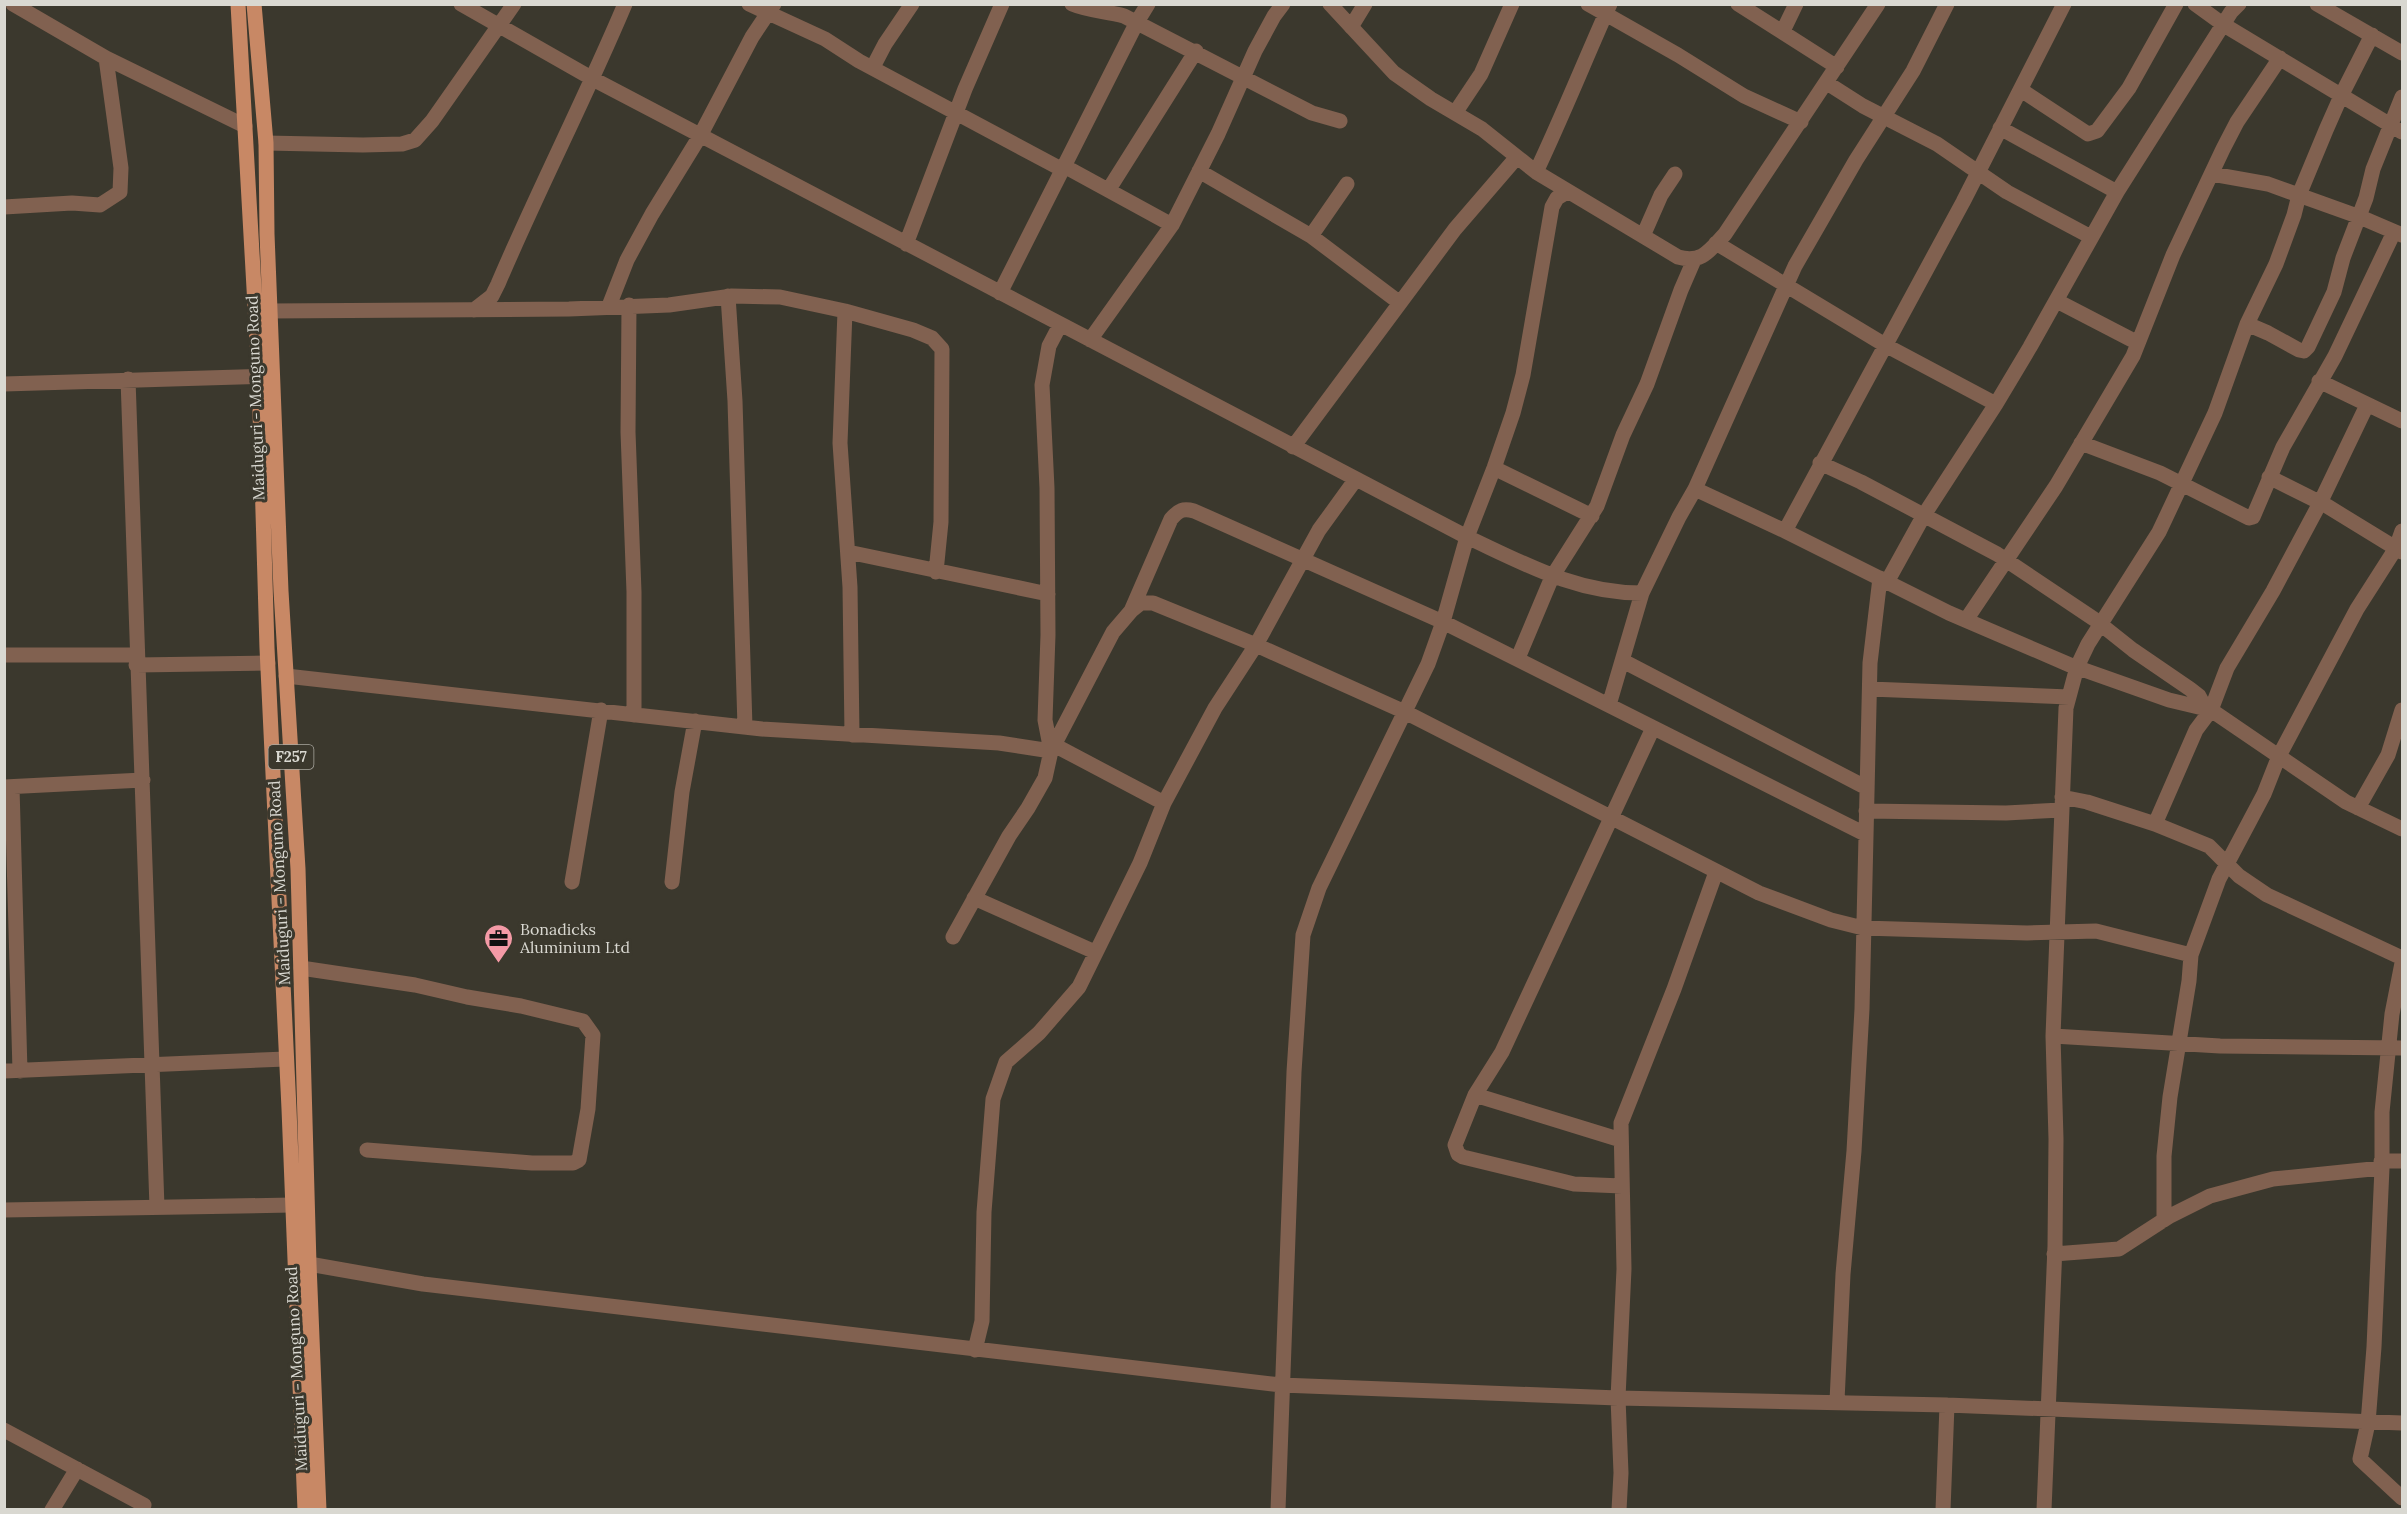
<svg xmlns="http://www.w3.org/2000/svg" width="2407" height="1514" font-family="Lora,serif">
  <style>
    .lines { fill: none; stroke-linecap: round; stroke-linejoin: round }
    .minor { stroke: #816150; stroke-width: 15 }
    .major { stroke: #c88865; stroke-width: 15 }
    .labels { text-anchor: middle; stroke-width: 6; stroke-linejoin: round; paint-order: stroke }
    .shield { fill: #3b382d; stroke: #aaa8a0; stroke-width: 1.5 }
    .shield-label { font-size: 15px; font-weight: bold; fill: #d9d8d1 }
    .street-label { font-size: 16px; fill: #d9d8d1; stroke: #3b382d }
    .poi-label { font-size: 16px; fill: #d9d8d1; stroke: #3b382d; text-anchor: start }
  </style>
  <rect width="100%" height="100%" fill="#3b382d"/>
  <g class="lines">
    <path class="minor" d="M13,4L106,58L245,126
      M461,4L593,79L1467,537C1525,564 1576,593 1642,593
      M749,4L825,39L859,61L1063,170
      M1072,4C1088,11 1107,11 1124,16L1312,113L1340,121
      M1330,4L1394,73L1431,99L1482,129L1536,172L1678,257C1702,264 1710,250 1725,234L1878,4
      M1588,4L1678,55L1744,96L1801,122
      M1738,4L1837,67
      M2195,4L2224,25L2402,132
      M2317,4L2402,53
      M1351,27L1365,4
      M1783,31L1796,4
      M873,67L885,44L912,4
      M1827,83L1863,106L1937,144L2007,192L2091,237
      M2021,90L2088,134L2097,131L2129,88L2176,4
      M1455,113L1481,74L1512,4
      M2000,128L2117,192
      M266,143L363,145L402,144L415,140L432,121L514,4
      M1064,166L1172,225
      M1199,171L1311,236L1400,303
      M1536,172C1562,117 1585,60 1610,4
      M2212,174L2268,184L2360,217L2402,235
      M1109,189L1196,51
      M4,207L72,203L100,205L120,192L121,168L106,58
      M1311,236L1347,184
      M1643,236L1661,195L1675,174
      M1716,243L1885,345L1996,404
      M906,244L965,89L1002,4
      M1000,293L1137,22L1148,4
      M728,296L735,401L745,727
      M2057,301L2138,343
      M629,305L628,432L634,592V715
      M609,306L627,260L652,214L700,136L752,37L774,4
      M474,310L492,296L498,284C538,190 585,99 625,4
      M269,311L569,309L669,305L732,296L780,297L845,311L913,330L932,338L942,349L941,522L936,572
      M845,311L840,443L850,587L852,735
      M2247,324L2268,333L2299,350L2304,351L2308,347L2334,292L2343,258L2366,198L2373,169L2402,97
      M1090,340L1172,225L1218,134L1255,51L1274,16L1283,4
      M128,379L157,1207
      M2319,381L2402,421
      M4,384L271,376
      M2081,443L2160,473L2249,518L2253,517L2283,447L2335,356L2394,232
      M1293,447L1455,229L1517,157
      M1820,463L1861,482L1997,554L2094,619L2133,650L2190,689L2199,696L2206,709
      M1494,468L1592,516
      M2269,477L2327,506L2402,552
      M1695,489L1785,531L1949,613L2070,665L2169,700L2211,710L2346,802L2402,829
      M1785,531L1963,202L2064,4
      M848,552L1048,594
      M1887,582L1924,515L1996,404L2030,347L2117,192L2231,12L2239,4
      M1131,611L1171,519C1179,510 1183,508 1194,511L1443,622L1865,834
      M1966,620L2056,486L2133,356L2173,255L2223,149L2237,122L2280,58
      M4,655H136
      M1518,658L1552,577L1597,506L1623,435L1647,384L1681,290L1694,260
      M1623,661L1867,788
      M136,665L268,663
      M286,676L762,729L999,743L1051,751
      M1870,689L2069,697
      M1609,705L1642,593L1679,517L1695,489L1795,266L1856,160L1913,71L1947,4
      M1054,745L1164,803
      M1051,751L1045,720L1048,635L1047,488L1042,385L1049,346L1060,325
      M4,787L143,780
      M12,787L20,1071
      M2062,797L2087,802L2155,824L2209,846L2239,876L2267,895L2402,958
      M2358,808L2388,755L2402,710
      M1866,811L2006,813L2061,810
      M2155,824L2196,730L2211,710L2227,668L2273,591L2320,503L2367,405
      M572,882L601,710
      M672,882L682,792L695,721
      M974,898L1095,952
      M953,937L1009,836L1028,808L1045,778L1051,751L1113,632L1131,611L1141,603H1153L1256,645L1405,712L1759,893L1831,920L1863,928L2027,933L2096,931L2191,955
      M2402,963L2392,1014L2382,1112V1168L2374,1347L2368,1423L2360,1459L2402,1498
      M301,968L415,985L467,997L521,1006L583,1021L593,1035L588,1109L579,1160L573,1163H532L367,1150
      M2053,1036L2220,1046L2402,1048
      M4,1071L286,1059
      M1475,1095L1621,1140
      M2381,1161H2402
      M1622,1186L1574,1184L1463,1157L1458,1154L1455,1145L1475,1095L1502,1052L1653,728
      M4,1210L292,1205
      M2164,1220V1156L2170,1097L2189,981L2191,955L2219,879L2264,794L2279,756L2357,609L2396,548L2402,531
      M2054,1254L2119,1249L2170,1216L2210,1196L2273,1179L2382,1168
      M309,1264L423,1284L1281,1385L1618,1398L1947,1405L2402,1423
      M975,1350L982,1321L984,1212L993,1099L1006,1062L1039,1033L1079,987L1140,863L1164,803L1215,708L1256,645L1319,530L1356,479
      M1837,1401L1843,1274L1854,1151L1862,1009L1870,663L1880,578
      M4,1430L144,1505
      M52,1510L77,1469
      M1278,1510L1294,1072L1303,935L1319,888L1428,664L1443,622L1467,537L1494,468L1513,413L1523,375L1552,207L1557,198L1567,192
      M1619,1510L1621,1473L1618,1398L1624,1269L1621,1123L1674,989L1716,872
      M1943,1510L1947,1405
      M2044,1510L2055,1246L2056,1139L2053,1036L2066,708L2077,667L2088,644L2159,532L2215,413L2247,324L2276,264L2294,215L2299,195L2326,130L2341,96L2372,35"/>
    <path class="major" d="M238,4L259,377L267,648L289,1109L305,1510
      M254,4L266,143L267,234L281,591L298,869L309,1264L319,1510"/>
  </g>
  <defs>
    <symbol id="office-pin" viewBox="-11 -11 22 30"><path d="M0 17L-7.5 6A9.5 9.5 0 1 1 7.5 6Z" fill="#f49aa6" stroke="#3b382d"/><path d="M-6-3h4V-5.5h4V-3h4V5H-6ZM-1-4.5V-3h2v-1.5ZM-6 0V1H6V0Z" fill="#111"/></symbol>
  </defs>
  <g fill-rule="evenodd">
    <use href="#office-pin" x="482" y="922" width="33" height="45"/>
  </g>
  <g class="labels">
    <rect class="shield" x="268.5" y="745" width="45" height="24" rx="4.5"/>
    <g class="shield-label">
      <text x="291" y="762">F257</text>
    </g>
    <g class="street-label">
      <text transform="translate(255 398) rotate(-92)" y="6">Maiduguri - Monguno Road</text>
      <text transform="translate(279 883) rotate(-93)" y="6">Maiduguri - Monguno Road</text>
      <text transform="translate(296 1369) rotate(-93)" y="6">Maiduguri - Monguno Road</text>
    </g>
    <g class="poi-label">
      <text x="520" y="935">Bonadicks<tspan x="520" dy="18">Aluminium Ltd</tspan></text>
    </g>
  </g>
  <rect width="2407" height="1514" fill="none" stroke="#d9d8d1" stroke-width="12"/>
</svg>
